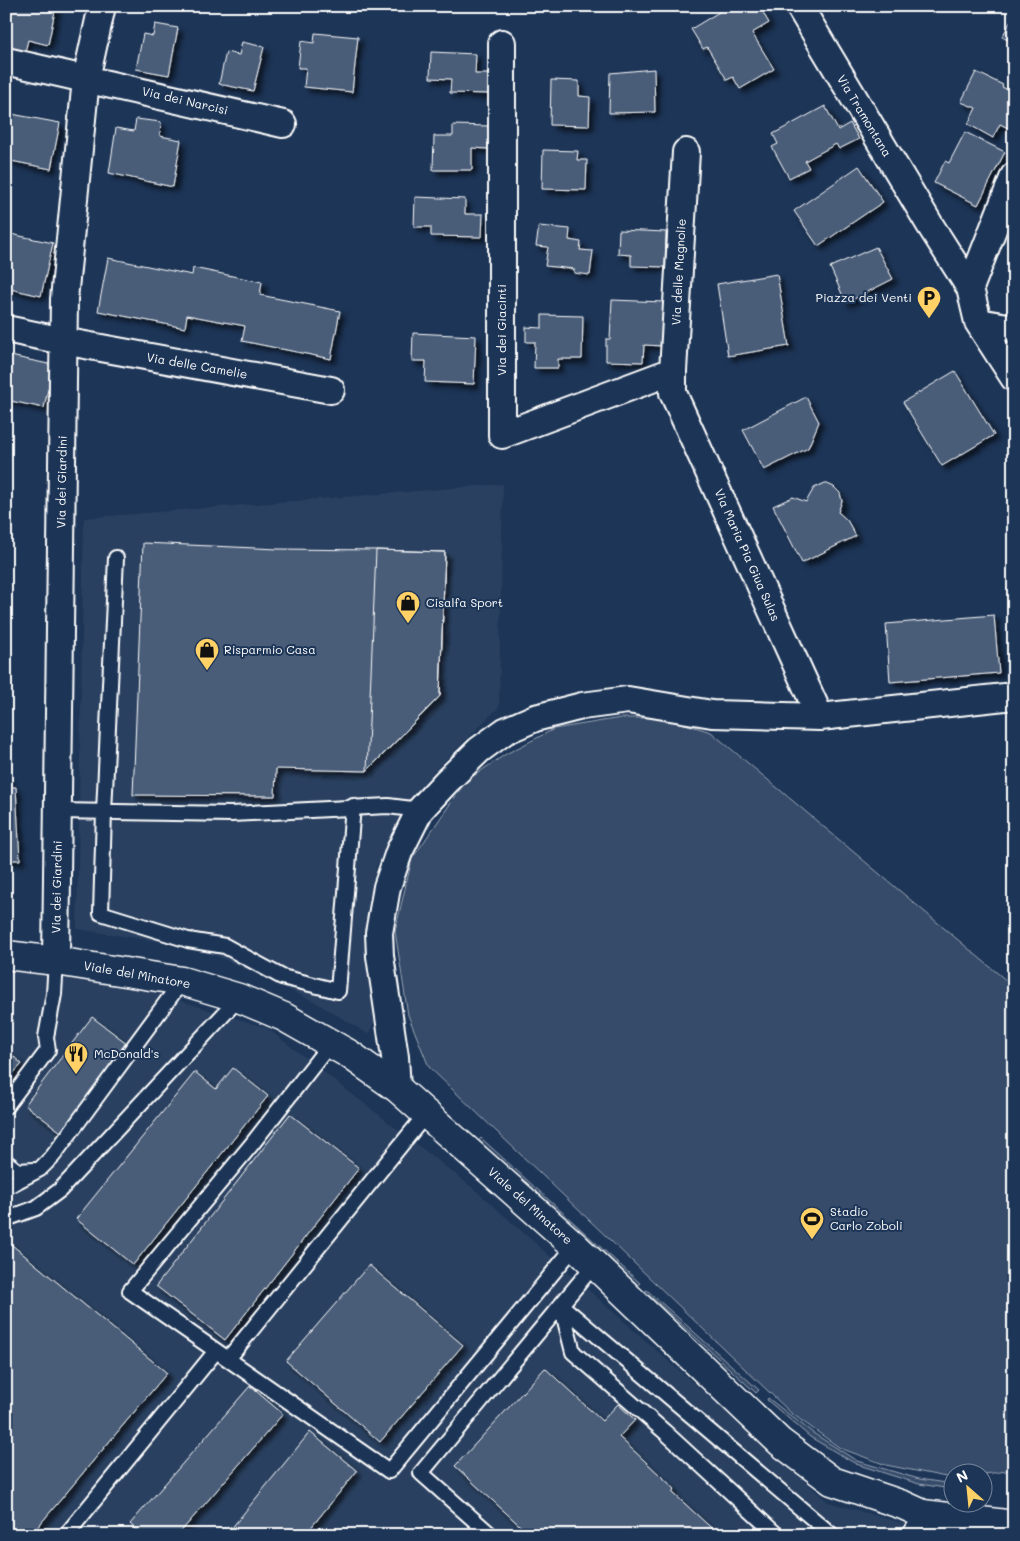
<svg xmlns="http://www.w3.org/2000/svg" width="1020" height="1541" font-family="Mali,sans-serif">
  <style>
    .built { fill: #2a4161 }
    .green { fill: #364b69; stroke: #9aa5b4 }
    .building { fill: #4a5d79; stroke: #fff; filter: url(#shadow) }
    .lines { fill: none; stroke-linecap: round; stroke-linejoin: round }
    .lane-casing { stroke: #fff; stroke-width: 18 }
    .street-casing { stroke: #fff; stroke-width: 30 }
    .secondary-casing { stroke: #fff; stroke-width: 31 }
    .lane { stroke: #1d3557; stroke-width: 14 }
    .street { stroke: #1d3557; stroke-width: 26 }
    .secondary { stroke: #1d3557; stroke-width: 28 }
    .labels { text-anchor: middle; stroke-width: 4; stroke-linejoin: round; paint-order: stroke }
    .street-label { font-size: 12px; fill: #fff; stroke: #1d3557 }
    .poi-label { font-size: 12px; fill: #fff; stroke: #1d3557; text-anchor: start }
  </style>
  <defs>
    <filter id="shadow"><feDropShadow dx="4.5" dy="4.5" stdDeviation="2.5" flood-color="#0009"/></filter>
  </defs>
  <rect width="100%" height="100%" fill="#1d3557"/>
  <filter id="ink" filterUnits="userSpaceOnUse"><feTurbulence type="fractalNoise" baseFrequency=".02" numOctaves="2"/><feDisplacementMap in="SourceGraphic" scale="10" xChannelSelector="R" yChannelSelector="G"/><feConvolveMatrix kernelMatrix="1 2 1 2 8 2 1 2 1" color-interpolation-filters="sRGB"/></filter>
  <g filter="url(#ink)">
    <path class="built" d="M503,484L499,707L432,773L399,819L376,867L365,921L366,955L375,1021L368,1034L315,1002L217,956L162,942L77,929L84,518Z
      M6,969L108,978L267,1028L473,1188L828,1502L944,1535H6Z"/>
    <path class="green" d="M621,718H665L711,732L1014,987V1469C992,1475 975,1474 952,1474V1477H946L886,1465L840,1448L791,1413L429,1067L408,1015L395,931L412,859L466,781L506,754L554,729Z
      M481,1138L640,1283L638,1285L478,1141Z
      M647,1290L759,1390L756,1393L645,1291Z
      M768,1398L813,1433L857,1461L919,1479L952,1484V1489L919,1484L856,1464L810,1437L767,1400Z"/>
    <path class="building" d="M6,6H56L48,45L28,40L25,52L6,48Z
      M729,6H759L769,23L752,33L774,69L740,89L733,77L727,80L707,47L703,49L691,29Z
      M1014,15V43L1002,37Z
      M155,24L178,28L169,75L136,69L143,34L153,36Z
      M315,33L358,37L352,92L304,87L306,68H298L301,41L314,43Z
      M242,42L264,47L253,91L219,84L226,52L239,55Z
      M431,52L476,54L475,74H491L490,94L450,93L451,79L430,78Z
      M654,69L655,112L609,113L610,73Z
      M976,72L1003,85L1002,87L1014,93V131L1000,124L993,138L968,124L976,108L961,102Z
      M551,80L579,81V96L590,97L589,126L550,125Z
      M825,106L838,130L850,123L859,139L839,149L836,144L805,161L809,168L789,178L772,147L778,144L773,134Z
      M6,113L60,123L51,169L6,160Z
      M136,119L161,122L160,136L181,140L173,187L109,173L116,128L134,131Z
      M453,125L489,126L488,149L472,148V170H433L434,136H453Z
      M965,132L1005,152L978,205L934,183L945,161L949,163Z
      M543,150L578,151L577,160H587L586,190L542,189Z
      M859,166L883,202L818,246L794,211Z
      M415,197L465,199V214H483L482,237L431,236V227H414Z
      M539,226L570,229L569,240L581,242L580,250L593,251L590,275L574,273V269L545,266L548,247L536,246Z
      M619,230L666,232L665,267L631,266V255L618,254Z
      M6,233L53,243L41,296L6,288Z
      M876,247L893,279L846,303L830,267Z
      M108,258L192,275L193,268L262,282L260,295L340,311L331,359L242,341L245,326L187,315L185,328L98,311Z
      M777,274L789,346L728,356L717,284Z
      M612,300L664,302L663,346L644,345L643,362L606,361V339H610Z
      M542,315L583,316L582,359H558V368H534L535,342H526V327L542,328Z
      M413,333L476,336L474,384L425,382L426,361H412Z
      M6,355L53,365L44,408L6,400Z
      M955,371L994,435L942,466L903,402Z
      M806,397L819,422L808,448L764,470L743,430Z
      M825,483L834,487L840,493L842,501L838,512L847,520L856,536L802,563L773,506L793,497L806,502L814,488Z
      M143,543L278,549L376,550L445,552L440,696L367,771L276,769L275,796L133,795Z
      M376,550L445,552L440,696L367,771Z
      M994,615L999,673L890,682L886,624Z
      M6,777H9L10,787H16L20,860H6Z
      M92,1017L128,1044L61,1132L25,1105Z
      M6,1050L22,1064L6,1081Z
      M233,1068L268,1096L133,1265L76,1219L195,1072L216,1089Z
      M290,1114L359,1168L225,1340L156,1286Z
      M6,1240L167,1373L31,1535H6Z
      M369,1265L463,1345L380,1442L286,1361Z
      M545,1368L602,1421L618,1404L635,1420L619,1437L675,1489L672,1492L719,1535H530L455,1466Z
      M250,1386L283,1414L178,1535H142L130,1524Z
      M310,1432L357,1471L305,1535H226Z"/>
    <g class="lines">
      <defs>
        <path id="lane" d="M116,558L104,812L101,913L188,940L225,946L282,977L338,991L353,806
          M58,811L231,814L388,806L420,810
          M330,1044L252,1144L130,1291L389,1471L575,1246
          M6,1106L48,1050L46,1037L54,994L56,961
          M6,1162L18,1171L34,1170
          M6,1187L40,1169L53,1156L182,981
          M6,1219L36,1208L60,1190L239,998
          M561,1305L832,1535
          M561,1305L573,1352L665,1432L777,1535
          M228,1359L426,1114
          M66,1535L216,1351
          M491,1535L421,1473L594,1265
          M909,1535L923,1514"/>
        <path id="street" d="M799,6L930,225L970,288L978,322L1014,378
          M502,43V435L673,371
          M6,61L283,124
          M686,152L673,371V393L820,717
          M970,288L1014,176
          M978,322L1014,328
          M6,329L63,341L331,390
          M56,961L64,299L86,79L102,6
          M397,1088L395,1057L380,956L379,933L387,887L399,852L420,810L446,782L479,750L505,731L535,718L582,706L628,700L712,714L820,717L1014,696"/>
        <path id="secondary" d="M6,955L56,961L182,981L239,998L284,1017L349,1054L397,1088L575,1246L780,1442L832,1481L903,1505L923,1514L1014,1525"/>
      </defs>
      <use href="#lane" class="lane-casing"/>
      <use href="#street" class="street-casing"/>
      <use href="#secondary" class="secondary-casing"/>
      <use href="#lane" class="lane"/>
      <use href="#street" class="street"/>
      <use href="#secondary" class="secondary"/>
    </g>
  </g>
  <defs>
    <symbol id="parking-pin" viewBox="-11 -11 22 30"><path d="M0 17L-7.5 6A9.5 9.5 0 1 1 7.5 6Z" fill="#ffd166" stroke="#1d3557"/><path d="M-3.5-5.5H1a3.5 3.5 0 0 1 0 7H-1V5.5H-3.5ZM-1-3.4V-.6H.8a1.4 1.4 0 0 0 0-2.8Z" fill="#111"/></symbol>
    <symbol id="shop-pin" viewBox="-11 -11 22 30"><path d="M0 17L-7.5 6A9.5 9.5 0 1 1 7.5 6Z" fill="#ffd166" stroke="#1d3557"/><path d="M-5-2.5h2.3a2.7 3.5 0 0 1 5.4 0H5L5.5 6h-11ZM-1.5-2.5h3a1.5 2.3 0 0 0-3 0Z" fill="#111"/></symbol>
    <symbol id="restaurant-pin" viewBox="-11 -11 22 30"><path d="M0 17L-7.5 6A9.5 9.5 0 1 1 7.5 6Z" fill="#ffd166" stroke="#1d3557"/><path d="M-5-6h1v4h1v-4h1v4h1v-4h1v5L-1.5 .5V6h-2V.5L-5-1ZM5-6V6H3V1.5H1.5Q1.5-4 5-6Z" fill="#111"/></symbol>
    <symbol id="stadium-pin" viewBox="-11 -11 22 30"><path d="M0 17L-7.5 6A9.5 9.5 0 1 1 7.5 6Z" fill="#ffd166" stroke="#1d3557"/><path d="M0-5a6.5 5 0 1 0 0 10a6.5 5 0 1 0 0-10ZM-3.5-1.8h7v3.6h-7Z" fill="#111"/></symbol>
  </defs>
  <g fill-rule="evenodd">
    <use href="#parking-pin" x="915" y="284" width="28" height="38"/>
    <use href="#shop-pin" x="394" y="589" width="28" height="38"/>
    <use href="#shop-pin" x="193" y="636" width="28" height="38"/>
    <use href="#restaurant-pin" x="62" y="1040" width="28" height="38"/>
    <use href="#stadium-pin" x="798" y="1205" width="28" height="38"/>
  </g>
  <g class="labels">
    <g class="street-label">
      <text transform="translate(185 101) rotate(13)" y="4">Via dei Narcisi</text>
      <text transform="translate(864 116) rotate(59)" y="4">Via Tramontana</text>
      <text transform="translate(679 272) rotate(-87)" y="4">Via delle Magnolie</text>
      <text transform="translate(502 330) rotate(-90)" y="4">Via dei Giacinti</text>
      <text transform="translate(197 366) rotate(10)" y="4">Via delle Camelie</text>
      <text transform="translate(62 482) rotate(-89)" y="4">Via dei Giardini</text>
      <text transform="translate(747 555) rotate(66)" y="4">Via Maria Pia Giua Sulas</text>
      <text transform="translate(57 887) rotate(-89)" y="4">Via dei Giardini</text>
      <text transform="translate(137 975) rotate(10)" y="4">Viale del Minatore</text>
      <text transform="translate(530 1206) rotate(42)" y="4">Viale del Minatore</text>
    </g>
    <g class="poi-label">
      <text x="912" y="302" text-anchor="end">Piazza dei Venti</text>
      <text x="426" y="607">Cisalfa Sport</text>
      <text x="224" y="654">Risparmio Casa</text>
      <text x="94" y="1058">McDonald's</text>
      <text x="830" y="1216">Stadio<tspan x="830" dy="14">Carlo Zoboli</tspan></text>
    </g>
  </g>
  <rect width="1020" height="1541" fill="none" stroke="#1d3557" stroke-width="25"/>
  <rect x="12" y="12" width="995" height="1516" fill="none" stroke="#fff" stroke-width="2" filter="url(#ink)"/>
  <g transform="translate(968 1488) rotate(333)"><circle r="24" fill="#1d3557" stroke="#77869a"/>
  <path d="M0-4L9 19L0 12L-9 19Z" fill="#ffd166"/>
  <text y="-8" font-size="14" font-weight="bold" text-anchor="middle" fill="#ffffff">N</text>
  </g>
</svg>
